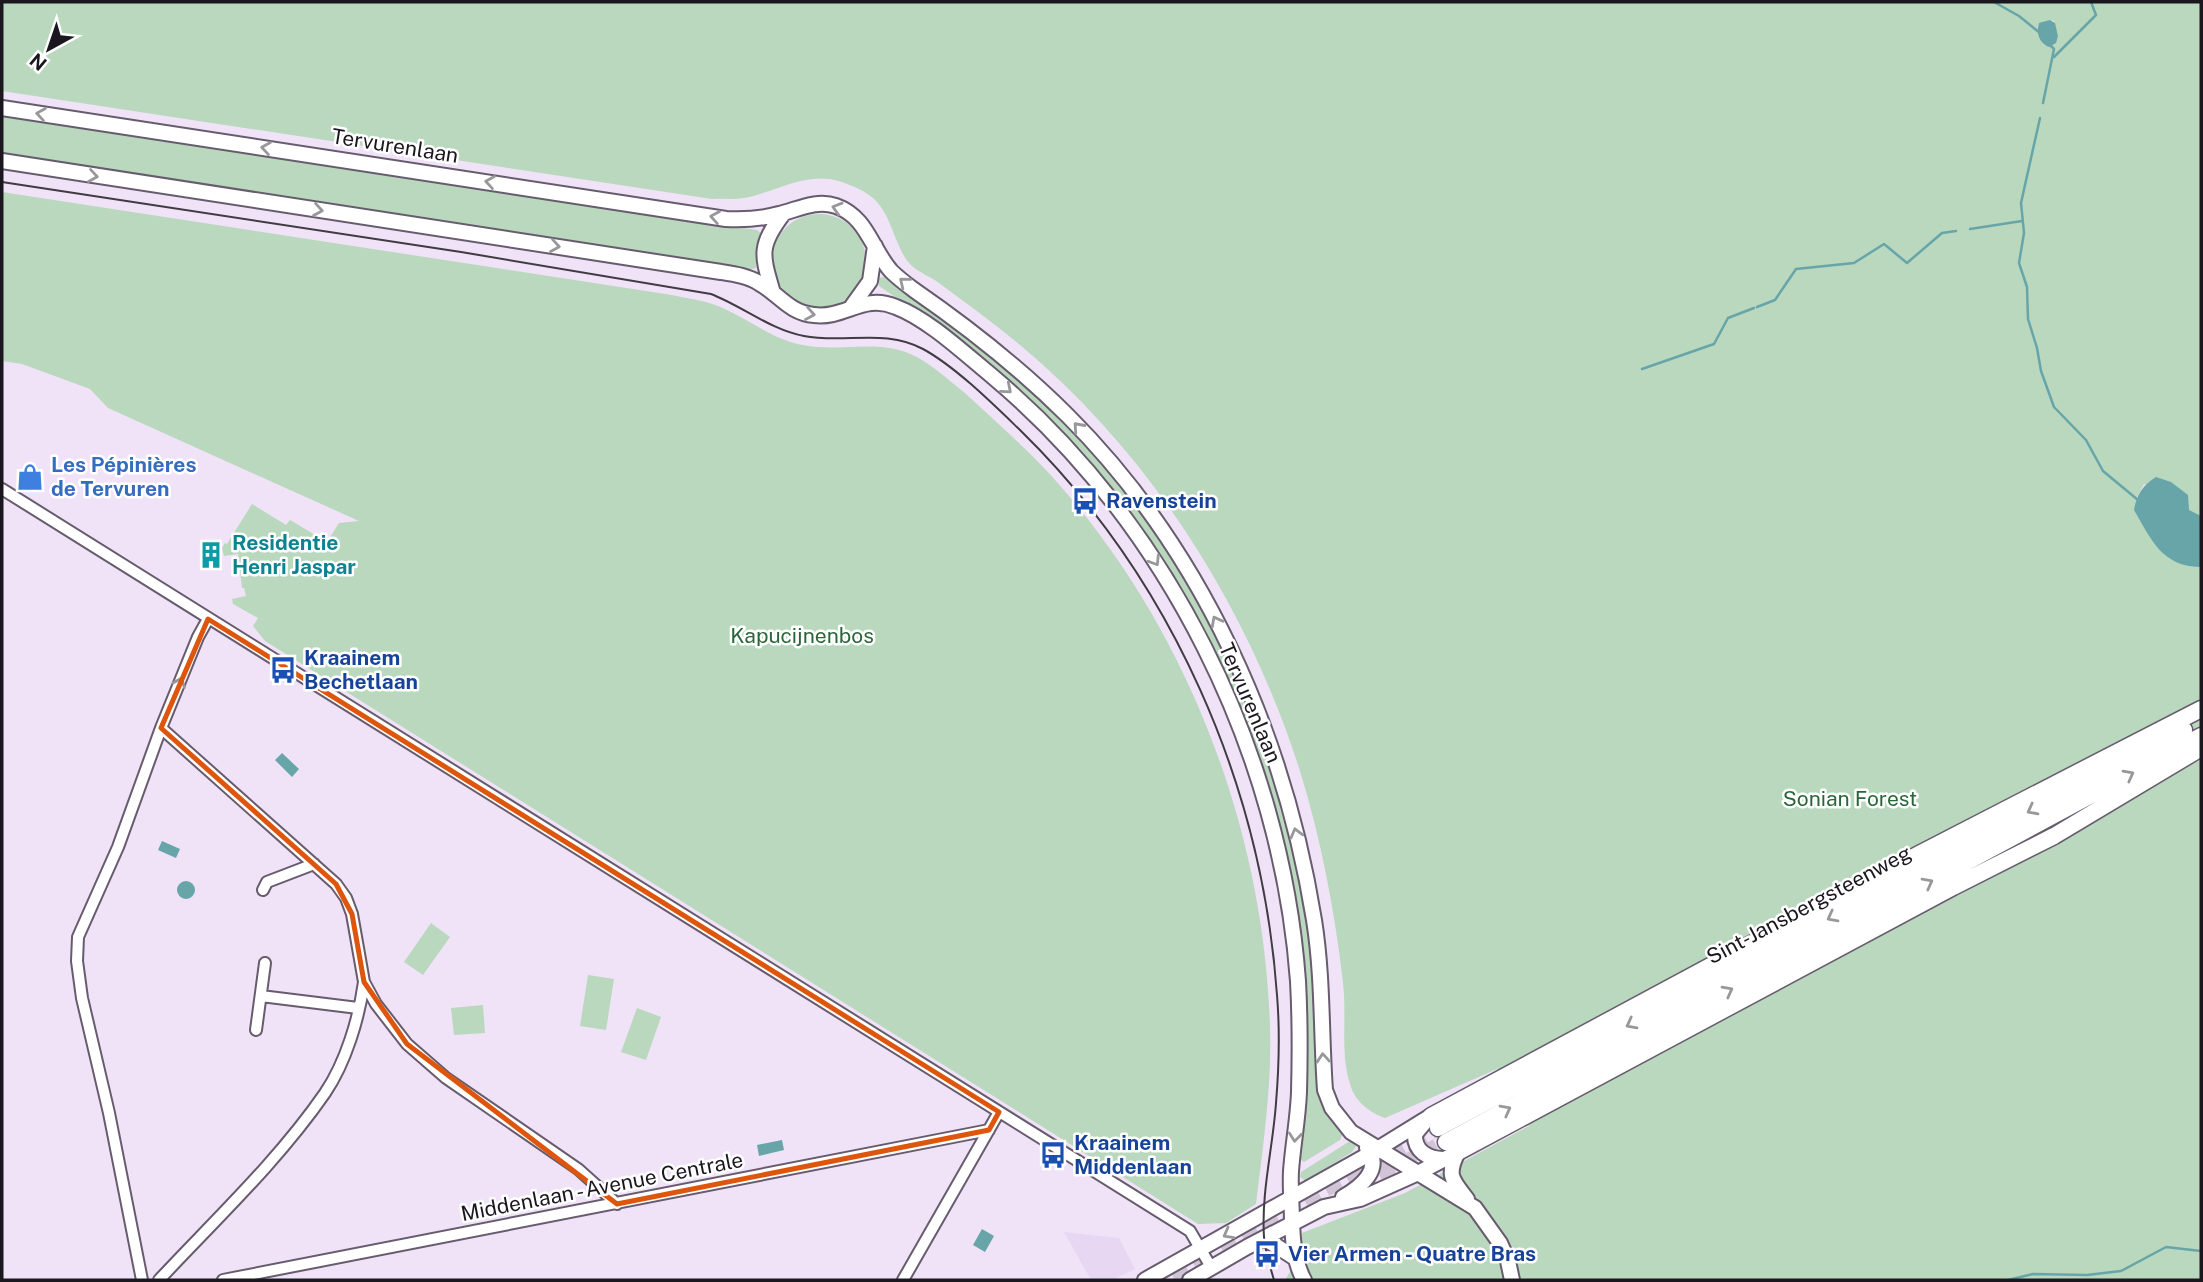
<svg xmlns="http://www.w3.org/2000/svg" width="2203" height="1282" font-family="'Public Sans',sans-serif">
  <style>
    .built { fill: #e8d7f2 }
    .green { fill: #b9d8be; fill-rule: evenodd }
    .water { fill: #67a5a9 }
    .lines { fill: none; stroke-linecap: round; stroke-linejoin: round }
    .stream { stroke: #67a5a9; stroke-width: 2.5 }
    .highway-tunnel { stroke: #d0c4d6; stroke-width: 16; stroke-dasharray: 16 8; stroke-linecap: butt }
    .minor-casing { stroke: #675c6e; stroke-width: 14 }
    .major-casing { stroke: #675c6e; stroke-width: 18 }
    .highway-casing { stroke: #675c6e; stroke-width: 19 }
    .minor { stroke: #fff; stroke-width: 10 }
    .major { stroke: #fff; stroke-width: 14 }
    .highway { stroke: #fff; stroke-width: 16 }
    .tram { stroke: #403b44; stroke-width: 2 }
    .oneway { stroke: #98979a }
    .marked { fill: none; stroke: #de560d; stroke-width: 5; stroke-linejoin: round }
    .labels { text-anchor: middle; stroke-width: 5; stroke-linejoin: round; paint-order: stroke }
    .street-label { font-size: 21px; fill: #1b171e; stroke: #fff }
    .shop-label { font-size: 21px; font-weight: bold; fill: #366cbe; stroke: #fff; text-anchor: start }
    .transit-label { font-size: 21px; font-weight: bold; fill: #164399; stroke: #fff; text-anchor: start }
    .culture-label { font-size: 21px; font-weight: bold; fill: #0d838f; stroke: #fff; text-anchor: start }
    .park-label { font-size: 21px; fill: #2b663a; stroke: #fff }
  </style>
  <rect width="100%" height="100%" fill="#f0e3f7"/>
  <path class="built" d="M1064,1232L1119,1238L1135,1269L1112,1280H1091Z"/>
  <path class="green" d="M2,2H2201V516H2197L2144,484L2136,499L2192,567H2201V1280H1285L1302,1252V1233L1405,1193L1529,1126L1497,1069L1385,1118C1369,1112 1355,1102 1350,1084C1340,1053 1347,1016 1343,983C1335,912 1321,839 1300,771C1248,608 1152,455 1020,345C994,323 966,303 939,283C931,277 920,273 912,266C904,259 900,248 896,239C883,205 878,195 842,182C807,170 777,192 744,198C733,200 722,198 712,199L2,91ZM2050,20L2054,21L2058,36L2038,32V25Z
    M2,115L757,230L761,233L756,268L749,270L2,155Z
    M2,192L672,295C690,299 709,301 725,309C751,321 774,340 803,345C842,353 880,337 917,357C935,367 950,381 966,394C993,419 1020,443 1046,470C1184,619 1264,825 1270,1027C1272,1086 1263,1146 1256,1204L1226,1223L1198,1224L265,641L253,626L258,618L233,604L232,599L246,596L244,588H242L238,554L224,556L222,548L225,543L227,544L252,504L286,525L290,520L317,536L315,539L325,545L339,523L359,521L108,408L90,389L22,364L2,361Z
    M772 261a47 47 0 1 1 94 0a47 47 0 1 1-94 0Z
    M884,277C1118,427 1260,640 1306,914C1311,948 1313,981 1315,1015C1317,1058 1310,1100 1343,1134L1340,1140L1304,1162L1300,1159L1306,1074L1304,987L1240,712L1231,688L1203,632L1164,563L1117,498L916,311L879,286V278Z
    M431,923L450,937L423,975L404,962Z
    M588,975L614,979L606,1030L580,1026Z
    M483,1005L485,1033L454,1035L451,1008Z
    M637,1008L661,1017L646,1060L621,1052Z
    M1350,1141L1356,1146L1352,1152L1306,1181L1300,1177L1301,1172Z"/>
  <path class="water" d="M2050,20L2055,23L2058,36L2056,43L2049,47C2039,43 2036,33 2039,23Z
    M2156,477L2171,482L2188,495L2189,510L2201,516V567C2162,567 2151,539 2134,510C2137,494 2142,486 2156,477Z
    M282,753L299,769L292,777L275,760Z
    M162,841L180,849L176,858L158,850Z
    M177 890a9 9 0 1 1 18 0a9 9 0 1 1-18 0Z
    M782,1140L784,1150L759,1156L757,1145Z
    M982,1229L994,1236L985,1252L973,1245Z"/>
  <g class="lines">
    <path class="stream" d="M1994,2L2019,16L2040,33
      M2054,57L2096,15L2091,2
      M2043,103L2054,49L2051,46
      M2040,118L2021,203L2024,233L2019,263L2027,287L2028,319L2037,348L2041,371L2054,407L2086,440L2103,471L2138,500
      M1970,229L2022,221
      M1757,307L1775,300L1796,269L1854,263L1884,244L1907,263L1942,233L1956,231
      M1642,369L1714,344L1728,318L1754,308
      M2008,1280L2033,1274L2087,1275L2121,1271L2166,1247L2201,1251"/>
    <path class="highway-tunnel" d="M1358,1186L1446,1142
      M1220,1246L1438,1128
      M1175,1280L1204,1264"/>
    <defs>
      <path id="minor" d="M2,489L1190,1231L1211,1267
        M161,728L336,884L346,898L352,914L364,982L376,1004L407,1044L446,1078L578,1169L617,1204
        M263,890L267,882L314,864
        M261,996L358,1008
        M256,1030L265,963
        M142,1280L109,1113L82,998L77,961L78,937L118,847L161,728L198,637L208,619
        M159,1280C215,1220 278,1161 325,1093C346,1062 359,1018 364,982
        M223,1280L989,1130
        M903,1280L999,1112"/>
      <path id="major" d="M2,108L726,219C745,220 761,219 779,214C797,210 816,199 836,206C867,217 871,248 891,271C898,278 906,284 914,290C969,328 1021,369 1068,416C1203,551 1284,734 1314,920C1323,976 1321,1034 1325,1090L1332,1108L1351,1132L1475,1208L1500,1243L1508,1261L1512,1280
        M2,161L721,272C734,274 748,276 759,283C779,294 789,313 814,315C845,319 863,293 896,307C928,319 965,354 992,376C1168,524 1281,751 1298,981C1300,1018 1300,1055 1299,1092C1298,1119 1293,1144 1291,1171C1290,1188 1292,1205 1292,1223C1293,1243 1294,1262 1304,1280
        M773,293C762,255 758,247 783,214
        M852,306L870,281L875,246
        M1425,1122L1415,1134C1414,1151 1428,1159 1443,1159
        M1458,1152C1446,1175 1452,1180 1467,1199
        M1343,1197C1361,1187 1383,1169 1367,1148
        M1264,1238L1295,1258
        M1145,1280L1371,1153L1431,1116
        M1190,1280L1247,1247L1324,1207L1360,1199L1418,1173L1458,1152"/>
      <path id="highway" d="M1431,1116L1919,854L2201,709
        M1438,1128L2184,730
        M1446,1142L2201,736
        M1458,1152L1953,887L2054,836L2201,748"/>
    </defs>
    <use href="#minor" class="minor-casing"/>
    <use href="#major" class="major-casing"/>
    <use href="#highway" class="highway-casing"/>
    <use href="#minor" class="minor"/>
    <use href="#major" class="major"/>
    <use href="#highway" class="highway"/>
    <path class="tram" d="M2,182L461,252L711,294C742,306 771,330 804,336C844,344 885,328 923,349C956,367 994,405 1021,431C1172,579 1262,784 1277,995C1280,1031 1279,1067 1276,1103C1273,1147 1261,1193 1264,1237C1265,1251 1270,1266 1274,1280"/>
  </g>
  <defs><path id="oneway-chevron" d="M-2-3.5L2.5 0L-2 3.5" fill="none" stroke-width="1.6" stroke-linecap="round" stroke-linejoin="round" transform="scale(1.75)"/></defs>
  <g class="oneway">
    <use href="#oneway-chevron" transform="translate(41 114) rotate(-171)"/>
    <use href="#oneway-chevron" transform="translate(266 148) rotate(-171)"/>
    <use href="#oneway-chevron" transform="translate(93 176) rotate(9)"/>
    <use href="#oneway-chevron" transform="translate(490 182) rotate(-171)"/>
    <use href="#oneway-chevron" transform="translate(837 208) rotate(-163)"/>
    <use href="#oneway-chevron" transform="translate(318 210) rotate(9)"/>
    <use href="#oneway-chevron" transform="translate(715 217) rotate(-170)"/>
    <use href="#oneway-chevron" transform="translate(555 246) rotate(9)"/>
    <use href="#oneway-chevron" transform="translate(904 282) rotate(-141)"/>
    <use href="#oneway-chevron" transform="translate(810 314) rotate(10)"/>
    <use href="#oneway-chevron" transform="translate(1007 389) rotate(40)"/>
    <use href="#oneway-chevron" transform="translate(1078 427) rotate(-132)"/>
    <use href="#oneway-chevron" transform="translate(1155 561) rotate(58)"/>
    <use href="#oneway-chevron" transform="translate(1216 621) rotate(-118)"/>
    <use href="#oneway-chevron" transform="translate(180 682) rotate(-68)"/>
    <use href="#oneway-chevron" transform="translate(2129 775) rotate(-28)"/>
    <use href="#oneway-chevron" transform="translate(2032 810) rotate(152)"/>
    <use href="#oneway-chevron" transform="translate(1296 833) rotate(-105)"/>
    <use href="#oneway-chevron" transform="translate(1928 883) rotate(-28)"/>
    <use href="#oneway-chevron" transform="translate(1832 917) rotate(152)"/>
    <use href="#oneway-chevron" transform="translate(1728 991) rotate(-28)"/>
    <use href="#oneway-chevron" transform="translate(1631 1024) rotate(152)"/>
    <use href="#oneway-chevron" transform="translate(1323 1058) rotate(-94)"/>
    <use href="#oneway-chevron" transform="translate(1506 1110) rotate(-28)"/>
    <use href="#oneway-chevron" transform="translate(1295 1137) rotate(96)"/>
    <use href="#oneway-chevron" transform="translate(1228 1234) rotate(151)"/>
  </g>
  <path class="marked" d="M208,619L999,1112L989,1130L617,1204L407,1044L364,982L352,914L336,884L161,728Z"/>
  <defs>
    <symbol id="shop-bare" viewBox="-9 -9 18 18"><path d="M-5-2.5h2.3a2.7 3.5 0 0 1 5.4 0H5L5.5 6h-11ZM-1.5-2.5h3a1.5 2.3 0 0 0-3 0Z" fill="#3f7fe0" stroke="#fff" stroke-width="2.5" paint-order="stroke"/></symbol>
    <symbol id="bus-bare" viewBox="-9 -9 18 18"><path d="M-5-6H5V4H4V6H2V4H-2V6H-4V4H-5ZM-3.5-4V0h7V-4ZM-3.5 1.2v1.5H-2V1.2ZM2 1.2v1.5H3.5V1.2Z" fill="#1a4fb4" stroke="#fff" stroke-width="2.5" paint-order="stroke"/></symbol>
    <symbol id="building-bare" viewBox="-9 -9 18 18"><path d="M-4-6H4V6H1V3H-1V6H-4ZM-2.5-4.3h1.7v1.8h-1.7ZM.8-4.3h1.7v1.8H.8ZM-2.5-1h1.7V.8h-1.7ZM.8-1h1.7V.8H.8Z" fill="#0f9aa8" stroke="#fff" stroke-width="2.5" paint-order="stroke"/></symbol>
  </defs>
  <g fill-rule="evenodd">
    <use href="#shop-bare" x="11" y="458" width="38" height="38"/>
    <use href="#bus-bare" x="1066" y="482" width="38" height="38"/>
    <use href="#building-bare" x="192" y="536" width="38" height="38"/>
    <use href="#bus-bare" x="264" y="651" width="38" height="38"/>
    <use href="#bus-bare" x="1034" y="1136" width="38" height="38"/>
    <use href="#bus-bare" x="1248" y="1235" width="38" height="38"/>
  </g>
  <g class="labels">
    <g class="street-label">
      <text transform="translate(395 146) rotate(9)" y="7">Tervurenlaan</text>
      <text transform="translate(1250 703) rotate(67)" y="7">Tervurenlaan</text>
      <text transform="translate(1809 905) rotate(-28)" y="7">Sint-Jansbergsteenweg</text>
      <text transform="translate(602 1187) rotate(-11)" y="7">Middenlaan - Avenue Centrale</text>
    </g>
    <g class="shop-label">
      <text x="51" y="472">Les Pépinières<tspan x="51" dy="24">de Tervuren</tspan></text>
    </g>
    <g class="transit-label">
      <text x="1106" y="508">Ravenstein</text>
      <text x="304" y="665">Kraainem<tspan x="304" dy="24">Bechetlaan</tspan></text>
      <text x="1074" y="1150">Kraainem<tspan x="1074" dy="24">Middenlaan</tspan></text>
      <text x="1288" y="1261">Vier Armen - Quatre Bras</text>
    </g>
    <g class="culture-label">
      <text x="232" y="550">Residentie<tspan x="232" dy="24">Henri Jaspar</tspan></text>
    </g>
    <g class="park-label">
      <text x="802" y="643">Kapucijnenbos</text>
      <text x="1850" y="806">Sonian Forest</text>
    </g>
  </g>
  <rect width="2203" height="1282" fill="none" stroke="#1b171e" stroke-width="7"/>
  <g transform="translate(49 49) rotate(220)" stroke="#ffffff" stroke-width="5" paint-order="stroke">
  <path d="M0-5L12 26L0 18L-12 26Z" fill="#1b171e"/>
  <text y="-10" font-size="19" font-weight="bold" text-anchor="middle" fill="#1b171e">N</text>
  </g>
</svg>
